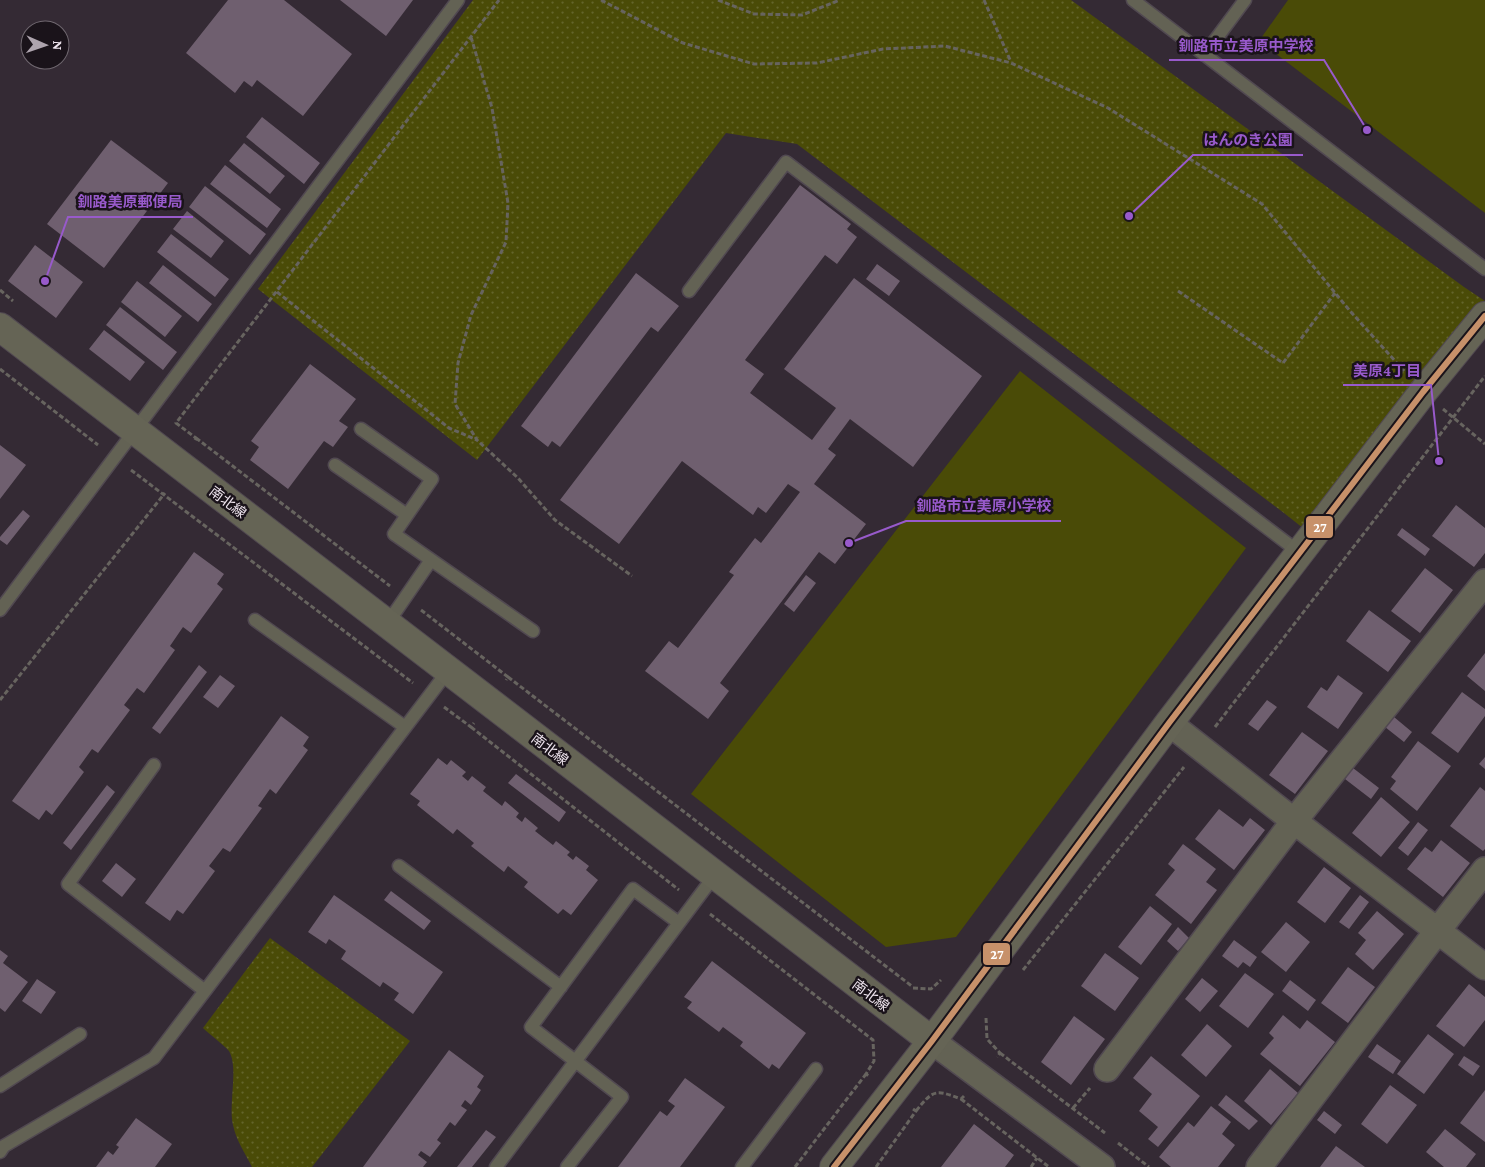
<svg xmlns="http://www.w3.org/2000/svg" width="1485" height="1167" font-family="'Crimson Pro','Noto Sans JP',serif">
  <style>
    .grass { fill: url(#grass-dots) }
    .pitch { fill: #4a4b07 }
    .building { fill: #6f5f6f }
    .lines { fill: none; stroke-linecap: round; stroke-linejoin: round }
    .lane-casing { stroke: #514951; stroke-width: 15 }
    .street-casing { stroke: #514951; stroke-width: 28 }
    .secondary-casing { stroke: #514951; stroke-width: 30 }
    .path { stroke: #67645f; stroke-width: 3; stroke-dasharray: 5 2.5; stroke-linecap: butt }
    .lane { stroke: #636254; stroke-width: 12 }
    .street { stroke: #636254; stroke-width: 25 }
    .secondary { stroke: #656455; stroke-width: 28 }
    .bus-1-casing { stroke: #1a131a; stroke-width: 10 }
    .bus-1 { stroke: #c7916a; stroke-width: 6 }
    .labels { text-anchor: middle; stroke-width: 5; stroke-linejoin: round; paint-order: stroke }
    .street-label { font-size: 14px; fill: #efe5ef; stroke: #1a131a }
    .leader { fill: none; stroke: #985acb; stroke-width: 2 }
    .callout-dot { fill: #985acb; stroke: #1a131a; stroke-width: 2 }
    .callout-label { font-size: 15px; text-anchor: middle; font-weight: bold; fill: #985acb; stroke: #1a131a; stroke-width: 5; stroke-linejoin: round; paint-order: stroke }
    .line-badge { stroke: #1a131a; stroke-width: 2 }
    .badge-label { font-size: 14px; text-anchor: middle; font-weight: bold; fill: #fff }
  </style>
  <defs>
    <pattern id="grass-dots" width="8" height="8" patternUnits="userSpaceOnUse" patternTransform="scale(1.25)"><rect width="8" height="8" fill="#4a4b07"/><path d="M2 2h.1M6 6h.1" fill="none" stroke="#64652b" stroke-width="1.8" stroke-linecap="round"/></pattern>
  </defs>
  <rect width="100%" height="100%" fill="#342a34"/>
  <path class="grass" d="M473,0H1071L1464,287L1485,301V316L1313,536L1284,513L797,144L726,133L477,460L258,289Z
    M270,938L410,1041L312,1167H252C245,1153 236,1140 233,1125C228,1104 239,1068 229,1051C224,1045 209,1034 203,1028Z"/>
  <path class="pitch" d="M1288,0H1485V213L1259,41Z
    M1020,371L1246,548L956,937L886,947L691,794Z"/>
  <path class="building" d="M228,0H284L352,54L303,116L257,80L252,87L244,81L235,93L186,53Z
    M340,0H413L386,36Z
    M262,117L320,163L304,184L246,137Z
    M111,140L168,183L104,268L47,224Z
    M244,143L285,176L270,194L229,161Z
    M225,165L281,209L267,228L210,184Z
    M800,185L851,224L847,229L857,237L837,264L825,255L745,360L764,374L750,393L812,440L836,408L784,369L854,278L982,376L913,467L850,419L828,449L836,455L814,484L866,524L835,564L819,552L720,683L729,691L708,719L645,671L669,641L678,648L734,575L729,572L755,538L761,543L800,492L788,484L766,513L758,507L753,515L682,461L619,544L560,500Z
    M205,186L266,234L250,255L189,207Z
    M187,211L224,241L211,258L173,229Z
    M171,234L229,279L215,297L157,252Z
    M35,245L83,282L56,318L8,281Z
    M877,264L900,281L889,296L866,279Z
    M163,265L212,304L198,322L149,283Z
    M636,273L679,306L658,332L651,327L560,447L552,441L548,447L521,426Z
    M137,281L182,316L165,337L121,302Z
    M120,307L177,352L163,370L106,325Z
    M104,330L145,362L130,381L89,349Z
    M310,364L356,399L339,421L348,427L333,447L324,441L288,489L250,460L259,447L251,441Z
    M0,445L26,465L0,499Z
    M1456,505L1485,528V553L1474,567L1432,536Z
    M23,510L30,516L7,545L0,540V537Z
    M1402,528L1430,549L1425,556L1397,535Z
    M194,552L224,574L217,584L223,589L191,633L183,627L170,646L175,650L144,693L137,688L124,705L130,710L98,753L92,749L79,767L84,772L52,815L46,810L39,820L12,801Z
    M1425,568L1453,590L1420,633L1391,611Z
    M806,575L816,583L794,612L784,604Z
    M1369,610L1411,641L1388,672L1346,641Z
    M1485,653V691L1467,676Z
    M199,665L207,672L160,734L152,728Z
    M220,675L235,686L218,708L203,697Z
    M1338,675L1363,693L1338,729L1307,707L1321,687L1327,691Z
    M1462,692L1485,709V716L1458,753L1431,733Z
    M1267,700L1277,707L1258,731L1248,724Z
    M281,716L309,737L303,746L308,750L276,794L270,789L258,806L262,808L230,852L223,848L209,866L215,871L183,914L177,910L170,921L145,903Z
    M1394,717L1412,732L1404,742L1385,727Z
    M1302,732L1328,751L1295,794L1269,775Z
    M1418,741L1451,766L1417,811L1390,789L1396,781L1391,777Z
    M1485,757V769L1479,764Z
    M438,758L447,765L451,760L466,772L462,776L468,781L472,776L486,787L483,791L502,806L505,801L519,813L516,817L522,822L525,817L538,828L535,831L553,845L556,841L570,852L567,855L573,860L576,856L589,866L586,870L598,880L571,915L563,909L558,914L524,887L528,882L508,866L504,872L471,846L474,843L457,829L453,834L417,805L420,801L410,794Z
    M1353,768L1379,788L1371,799L1345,779Z
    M516,774L566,812L559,822L508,783Z
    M107,785L115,792L71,850L63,843Z
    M1480,787L1485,791V849L1483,851L1450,826Z
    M1381,797L1410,822L1381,857L1352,833Z
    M1219,809L1243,827L1250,818L1265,830L1234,870L1195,839Z
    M1418,822L1428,830L1408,856L1398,848Z
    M1441,840L1470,863L1443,897L1407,869L1425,847L1432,852Z
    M1183,844L1216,869L1206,882L1217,890L1191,924L1155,895L1175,870L1168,864Z
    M116,863L136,879L122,897L102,881Z
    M1324,867L1351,888L1325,923L1297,902Z
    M391,891L431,921L424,930L384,900Z
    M334,895L443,972L413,1014L394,1000L399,993L383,982L380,987L341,959L346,951L329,939L326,944L308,932Z
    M1360,895L1369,902L1349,929L1339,922Z
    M1150,906L1172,924L1141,965L1118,947Z
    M1377,911L1404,934L1373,970L1355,954L1366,940L1358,933Z
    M1286,922L1310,942L1286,972L1261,952Z
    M1178,927L1189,938L1178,951L1167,941Z
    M1234,940L1257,957L1250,967L1243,962L1238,968L1222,956Z
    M0,950L8,956L3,963L28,982L5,1012L0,1008Z
    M1105,953L1139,978L1115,1011L1081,986Z
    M712,961L806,1033L779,1069L772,1064L769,1069L740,1046L743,1042L723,1027L719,1032L687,1008L692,1002L684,997Z
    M1348,967L1375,987L1348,1023L1321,1003Z
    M1245,973L1274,994L1248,1028L1219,1006Z
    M1202,978L1218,991L1200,1012L1185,999Z
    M37,979L56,992L41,1014L22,1001Z
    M1290,980L1316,1000L1308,1011L1282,991Z
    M1469,984L1485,997V1020L1464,1047L1436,1026Z
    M1283,1015L1300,1029L1307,1020L1335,1042L1300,1086L1260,1054L1274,1038L1269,1033Z
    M1074,1016L1105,1039L1071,1085L1041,1062Z
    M1207,1024L1232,1046L1206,1077L1181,1055Z
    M1428,1034L1454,1054L1424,1094L1397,1074Z
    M1377,1044L1401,1061L1393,1074L1368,1057Z
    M449,1050L484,1076L477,1087L481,1090L471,1105L465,1100L461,1106L467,1110L455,1126L450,1122L437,1140L441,1143L430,1157L421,1151L418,1155L427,1162L423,1167H363Z
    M1151,1056L1200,1096L1158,1147L1148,1139L1158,1127L1139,1111L1152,1094L1133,1078Z
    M1464,1056L1480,1066L1473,1076L1458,1065Z
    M1270,1069L1298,1093L1271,1125L1244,1101Z
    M685,1078L725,1107L680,1167H618L660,1111L667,1116L675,1106L668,1101Z
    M1390,1085L1417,1105L1387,1144L1361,1124Z
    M1485,1090V1142L1460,1123Z
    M1226,1095L1258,1121L1249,1130L1218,1105Z
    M1211,1106L1231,1122L1222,1134L1235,1145L1218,1167H1171L1159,1157L1188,1122L1194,1127Z
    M1324,1111L1342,1125L1335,1134L1317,1120Z
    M136,1118L172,1144L155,1167H96L108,1151L113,1155L119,1147L116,1145Z
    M974,1124L1014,1155L1005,1167H941Z
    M1445,1129L1476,1154L1466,1167H1444L1426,1152Z
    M486,1130L496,1137L472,1167H457Z
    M1336,1146L1365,1167H1320Z"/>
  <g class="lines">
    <defs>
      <path id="lane" d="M1133,0L1485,269
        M1204,55L1245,0
        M689,291L786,162L1300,553
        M361,429L432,479L394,534L533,631
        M335,465L407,515
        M0,610L458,0
        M255,620L405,727
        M387,624L431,560
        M154,765L68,884L205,991
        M399,866L561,987
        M0,1086L80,1034
        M0,1152L4,1146L154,1058L448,671
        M496,1167L715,875
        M567,1167L622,1097L531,1027L633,889L679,923
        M742,1167L816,1069"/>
      <path id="street" d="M1169,723L1294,821L1485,967
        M932,1041L1102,1167
        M1107,1069L1294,821L1485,582
        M1259,1167L1438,930L1485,870"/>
      <path id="secondary" d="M0,327L932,1041
        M834,1167L932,1041L1169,723L1423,392L1485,316"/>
    </defs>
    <use href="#lane" class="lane-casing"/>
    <use href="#street" class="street-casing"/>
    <use href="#secondary" class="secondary-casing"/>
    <path class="path" d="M601,0L683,43L754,64L817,63L883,49L945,46L1011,63L1108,108L1262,204L1350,311L1405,372
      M718,0L754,14L802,15L840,0
      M984,0L1011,62
      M471,37L492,108L508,203L506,242L471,315L458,363L455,404L477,440L518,478L555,520L632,576
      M0,290L13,301
      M1178,291L1283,363L1335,293
      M277,292L449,428L477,440
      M0,369L98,445
      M1443,409L1485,444
      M196,438L390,586
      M195,440L196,438L176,423L499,0
      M131,470L413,683
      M421,610L508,677L506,680
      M508,677L913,987
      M0,700L165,493
      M444,707L471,727L474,723
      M471,727L679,890
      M1215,727L1485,376
      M710,914L873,1040L874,1061L866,1074L870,1077
      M1023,970L1184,767
      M913,988L931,989L941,980
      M986,1018L987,1039L1000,1053L997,1057
      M1000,1053L1105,1133
      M961,1099L1049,1167
      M1073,1108L1090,1088
      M916,1111C933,1090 935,1089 961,1099L964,1096
      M1118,1143L1149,1167
      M795,1167L866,1074
      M876,1167L916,1111L913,1109
      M1031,1167L1037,1158"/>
    <use href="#lane" class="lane"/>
    <use href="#street" class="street"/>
    <use href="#secondary" class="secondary"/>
    <defs>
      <path id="bus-1" d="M834,1167L932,1041L1169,723L1423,392L1485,316"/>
    </defs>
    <use href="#bus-1" class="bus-1-casing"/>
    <use href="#bus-1" class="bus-1"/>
  </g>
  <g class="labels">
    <g class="street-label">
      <text transform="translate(228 502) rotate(37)" y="5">南北線</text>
      <text transform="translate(550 749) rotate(37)" y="5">南北線</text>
      <text transform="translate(871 995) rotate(37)" y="5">南北線</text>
    </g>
  </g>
  <path class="leader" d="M1367 130L1324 60H1169M1129 216L1193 155H1303M45 281L68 217H193M1439 461L1431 385H1343M849 543L906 521H1061"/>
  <g class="callout-dot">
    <circle cx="1367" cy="130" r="5"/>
    <circle cx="1129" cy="216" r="5"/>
    <circle cx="45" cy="281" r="5"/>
    <circle cx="1439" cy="461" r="5"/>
    <circle cx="849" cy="543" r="5"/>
  </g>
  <g class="callout-label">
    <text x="1246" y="51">釧路市立美原中学校</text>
    <text x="1248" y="145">はんのき公園</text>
    <text x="130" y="207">釧路美原郵便局</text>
    <text x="1387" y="376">美原4丁目</text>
    <text x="984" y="511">釧路市立美原小学校</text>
  </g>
  <g class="line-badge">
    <rect x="1305" y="515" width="29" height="24" rx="5" fill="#c7916a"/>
    <rect x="982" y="942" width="29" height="24" rx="5" fill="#c7916a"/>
  </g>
  <g class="badge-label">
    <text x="1320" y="532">27</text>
    <text x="997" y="959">27</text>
  </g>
  <g transform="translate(45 45) rotate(92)"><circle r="24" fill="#1a131a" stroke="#6f676f"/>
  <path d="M0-4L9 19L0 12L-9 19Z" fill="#aea4ae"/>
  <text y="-8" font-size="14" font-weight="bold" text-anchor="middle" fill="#efe5ef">N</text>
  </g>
</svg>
